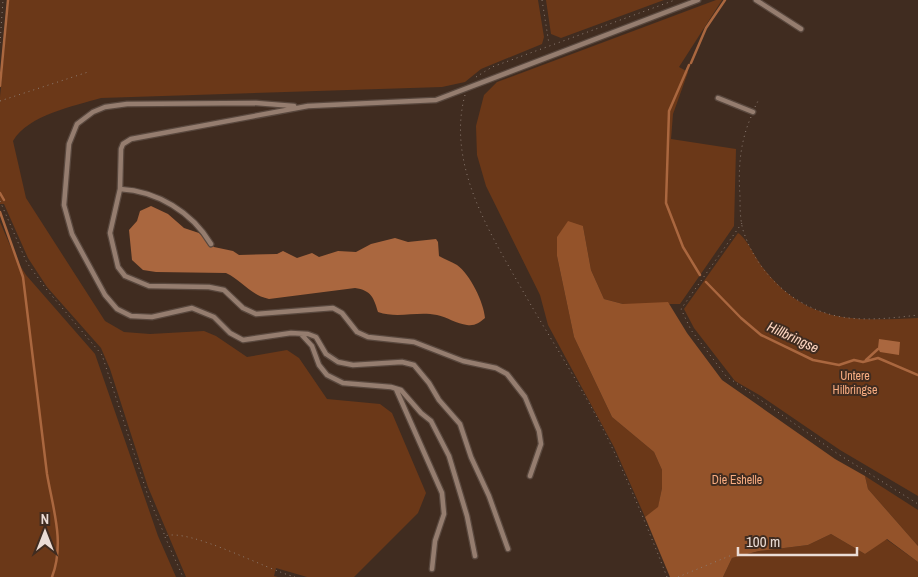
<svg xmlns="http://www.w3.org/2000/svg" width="918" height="577" font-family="'Archivo Narrow',sans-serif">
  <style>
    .green { fill: #6b3818 }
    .forest { fill: #94532a }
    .water { fill: #aa673f }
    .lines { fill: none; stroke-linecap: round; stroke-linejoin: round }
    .stream { stroke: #aa673f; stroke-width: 2.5 }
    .lane-casing { stroke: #59483e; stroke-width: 7 }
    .path { stroke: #8e7d73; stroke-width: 1; stroke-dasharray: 1 4; stroke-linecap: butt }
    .lane { stroke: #957d6f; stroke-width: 4.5 }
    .labels { text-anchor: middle; stroke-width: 4; stroke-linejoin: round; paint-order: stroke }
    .park-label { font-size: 12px; fill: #f7ac81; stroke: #402c20 }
    .water-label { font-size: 14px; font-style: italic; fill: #fed6c1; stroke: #402c20 }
  </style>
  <rect width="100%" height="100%" fill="#402c20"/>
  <path class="green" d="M9,0H538L544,37L542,44L481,69L465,82L442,87L101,98C74,106 28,115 13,141L26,198L105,321L124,332L150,334L204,331L216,336L247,357L287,350L299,358L327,399L380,404L392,413L426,493L418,513L354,577H307L276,568L274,576L278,577H186L148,487L110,369L101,348L47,287L28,258L4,204H0V97Z
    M546,0H664L561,38L551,34Z
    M716,0H722L679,67L688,72L673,114L671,139L736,149L734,226L680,304H623L604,299L591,270L583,226L557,256L574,337L612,417L654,452L662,470V488L658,508L645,517L614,447L548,325L540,295L486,186L477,155L476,126L484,95L497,82Z
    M0,222L16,259L26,275L95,354L158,536L176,577H0Z
    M738,233C747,238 756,260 764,269C807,324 855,321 918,318V496L840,450L761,396L735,381L694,328L684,309Z
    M865,476L918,510V546L868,489Z
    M831,534L865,554L886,539L918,562V577H723L732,558L759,551L808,545Z"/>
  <path class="forest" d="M568,221L583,226L591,270L604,299L623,304L668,302L687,333L722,380L835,459L865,476L868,489L918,546V562L887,539L865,554L831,534L808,545L759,551L732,558L723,577H670L645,517L658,507L662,488V470L654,452L612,417L574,337L557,256V237Z"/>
  <path class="water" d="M151,206L168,214L184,228L199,233L214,247L233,251L239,255L277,254L283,251L297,258L312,253L319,257L338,251L356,252L371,244L395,238L408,242L436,239L438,242L439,256C444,259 452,262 457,265C470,274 484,303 485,318C479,323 475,326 467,325C457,324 447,317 437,315C416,311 398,319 378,312C374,298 371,290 355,288L269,299C250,295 243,281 226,273L156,272L143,270L132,260L129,230L137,221L140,211Z
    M879,339L900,342L899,355L880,352L878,348Z"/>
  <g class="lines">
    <path class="stream" d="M691,63L706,28L725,0
      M689,65L669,111L666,203L683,247L700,275
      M0,86L8,0
      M0,193L4,200
      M0,212L23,277L47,474C53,509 65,543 52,577
      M706,282L741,318L761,335L813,360L839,365L854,360L863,362L878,358L918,375
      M866,360L878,349"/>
    <defs>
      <path id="lane" d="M756,0L801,29
        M718,98L753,112
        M294,106L256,103L127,104L105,107L93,112L77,124L69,144L64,205L72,234L105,295L117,309L131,316L152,317L192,308L214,317L230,333L243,340L291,333L308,334L316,337L326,354L338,362L353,365L402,362L414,365L429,383L439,400L460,424L471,457L489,496L508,549
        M120,189C157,191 192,212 211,244
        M301,334L312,346L319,365L327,375L343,383L391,387L401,390L421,413L431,421L449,456L467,516L475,556
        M396,389L442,493L444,514L435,541L432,569
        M530,476L541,444L539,431L525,397L507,374L496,368L463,361L414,342L368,337L357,332L342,313L333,308L256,314L243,308L224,290L209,287L149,286L125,276L118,267L110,233L120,189L121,149L123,144L131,139L308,106L436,100L698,0"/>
    </defs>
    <use href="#lane" class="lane-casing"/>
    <path class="path" d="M542,0L549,44
      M0,43L3,0
      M476,77L492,67L675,0
      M465,95C446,165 491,235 524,293C552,342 584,390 609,441C630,485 649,531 667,577
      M0,101L88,72
      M755,107L758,101
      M751,117C740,142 738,169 740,196C740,207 740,219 743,230C757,274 795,309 842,317C866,321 894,318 918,315
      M0,201L27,263L47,290L102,355L148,496L165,536C190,528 265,569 295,577
      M742,223L681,309L691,330L726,376L838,454L918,504
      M165,537L183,577
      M678,577L732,555"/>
    <use href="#lane" class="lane"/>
  </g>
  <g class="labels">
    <g class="park-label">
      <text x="855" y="380">Untere<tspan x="855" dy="14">Hilbringse</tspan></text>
      <text x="737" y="484">Die Eshelle</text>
    </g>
    <g class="water-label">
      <text transform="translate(793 337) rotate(25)" y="5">Hillbringse</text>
    </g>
  </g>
  <g transform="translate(45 532)" stroke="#402c20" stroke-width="4" paint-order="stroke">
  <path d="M0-4L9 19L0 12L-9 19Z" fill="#eadcd5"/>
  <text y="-8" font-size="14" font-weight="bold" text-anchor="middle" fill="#eadcd5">N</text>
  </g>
  <path d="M738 547v8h119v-8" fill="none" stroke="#eadcd5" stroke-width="2.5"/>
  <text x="746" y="547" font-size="15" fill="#eadcd5" stroke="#402c20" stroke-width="4" paint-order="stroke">100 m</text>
</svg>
